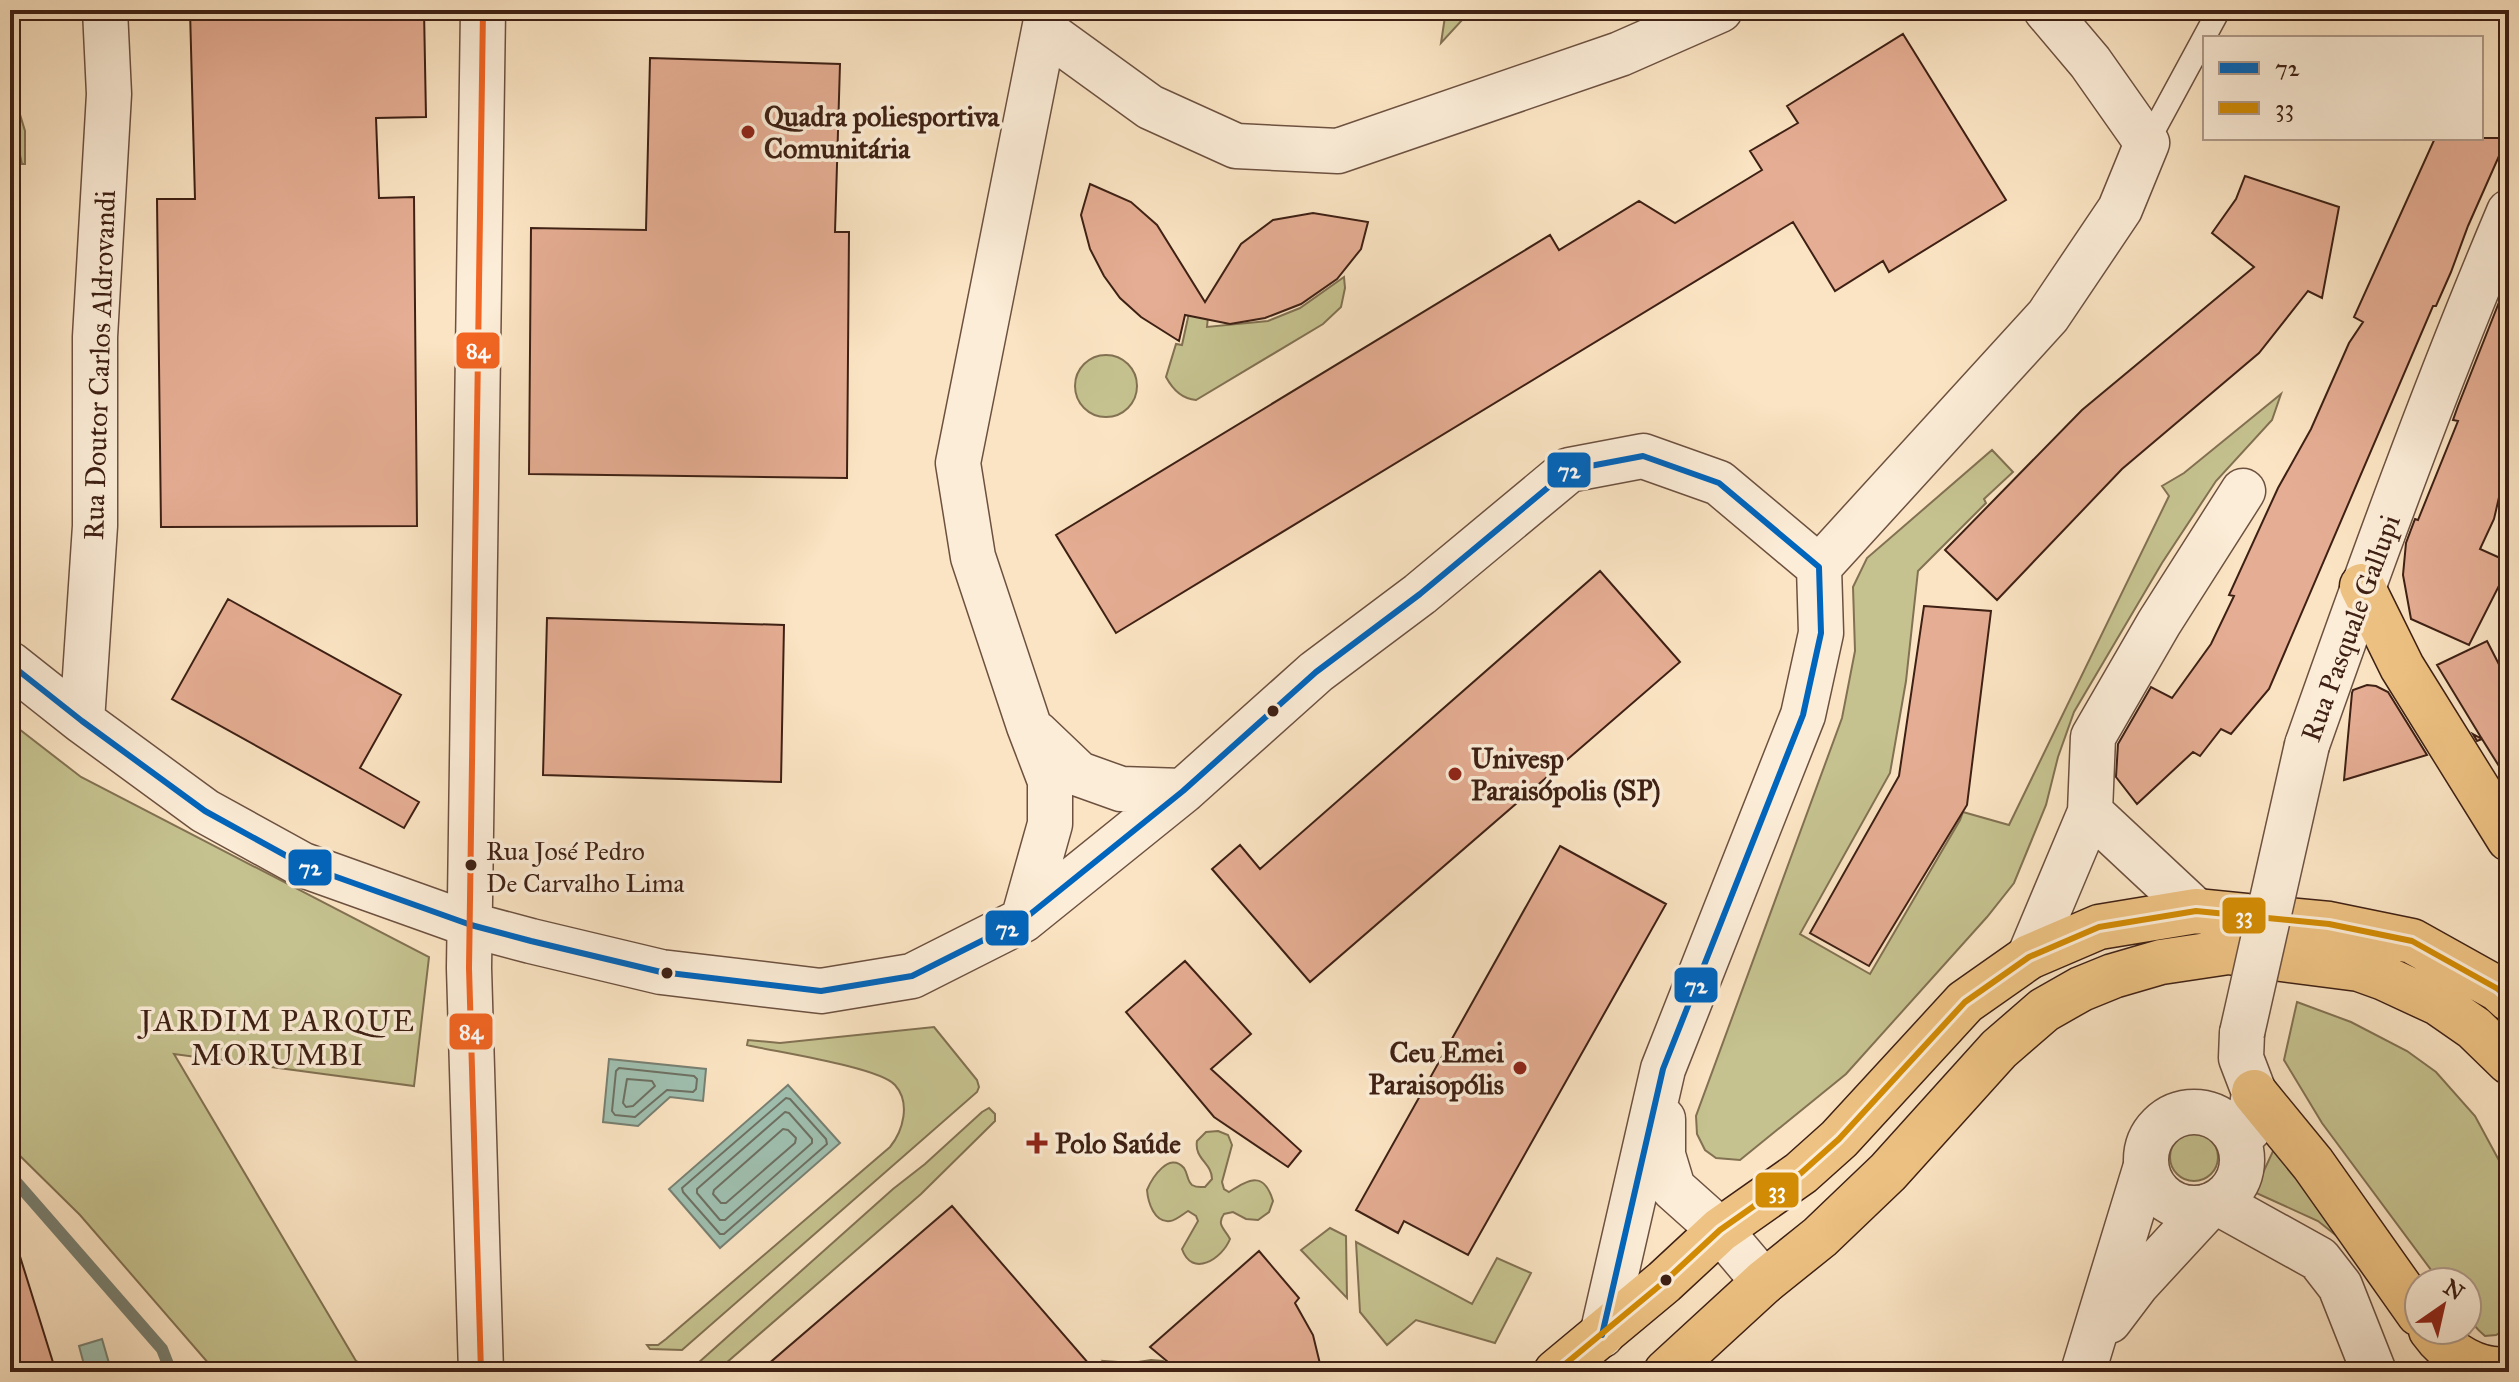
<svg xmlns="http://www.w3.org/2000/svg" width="2519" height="1382" font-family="'IM FELL Great Primer',serif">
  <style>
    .green { fill: #c5c28f; stroke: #827152; stroke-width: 2 }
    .water { fill: #9fbfaf; stroke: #787f71; stroke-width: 2 }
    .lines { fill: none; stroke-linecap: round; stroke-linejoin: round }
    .shore { stroke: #6e7062; stroke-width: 2 }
    .stream { stroke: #787f71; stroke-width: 12 }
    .building { fill: #e5ad93; stroke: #3e2014; stroke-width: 2 }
    .service-casing { stroke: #6d5140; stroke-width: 25 }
    .minor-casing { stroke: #6d5140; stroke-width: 47 }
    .tertiary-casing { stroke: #6d5140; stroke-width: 47 }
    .primary-casing { stroke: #3e2014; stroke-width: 47 }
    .service { stroke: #fcedd8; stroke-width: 22 }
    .minor { stroke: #fcedd8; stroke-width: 44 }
    .tertiary { stroke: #fcedd8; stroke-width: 44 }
    .primary { stroke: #eec282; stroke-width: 44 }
    .minor-bridge-casing { stroke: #6d5140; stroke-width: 47; stroke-linecap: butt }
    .minor-bridge { stroke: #fcedd8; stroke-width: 44 }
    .bus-1-casing { stroke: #fcedd8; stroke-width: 12 }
    .bus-2-casing { stroke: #fcedd8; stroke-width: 12 }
    .bus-3-casing { stroke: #fcedd8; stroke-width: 12 }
    .bus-1 { stroke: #0065bd; stroke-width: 6 }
    .bus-2 { stroke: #d28b04; stroke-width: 6 }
    .bus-3 { stroke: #f26522; stroke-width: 6 }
    .poi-dot { fill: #8f2418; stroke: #fcedd8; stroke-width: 3 }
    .bus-dot { fill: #3e2014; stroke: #fcedd8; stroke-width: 3 }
    .labels { text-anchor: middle; stroke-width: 7; stroke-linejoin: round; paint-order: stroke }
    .bus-label { font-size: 26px; fill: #3e2014; stroke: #fcedd8; text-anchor: start }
    .poi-label { font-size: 28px; font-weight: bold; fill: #3e2014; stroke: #fcedd8; text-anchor: start }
    .street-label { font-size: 28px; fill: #3e2014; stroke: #fcedd8 }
    .neighbourhood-label { font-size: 30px; letter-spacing: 2px; fill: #3e2014; stroke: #fcedd8 }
    .line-badge { stroke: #fcedd8; stroke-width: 3 }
    .badge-label { font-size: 22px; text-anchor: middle; font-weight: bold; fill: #fff }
  </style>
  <rect width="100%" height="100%" fill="#fbe4c3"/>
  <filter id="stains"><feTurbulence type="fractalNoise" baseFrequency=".0025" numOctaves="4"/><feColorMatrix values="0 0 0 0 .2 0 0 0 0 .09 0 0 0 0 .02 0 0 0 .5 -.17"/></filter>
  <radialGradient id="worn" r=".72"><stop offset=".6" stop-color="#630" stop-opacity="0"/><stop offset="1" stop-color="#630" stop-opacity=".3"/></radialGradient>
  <path class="green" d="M1446,10H1468L1464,18L1441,43Z
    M10,82L25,131V164H22L10,113Z
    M1344,277L1345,288L1341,307L1323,324L1196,400C1182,399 1173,390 1166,377L1176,344L1182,345L1189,313L1208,317L1207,327L1268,321L1300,308Z
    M1075 386a31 31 0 1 1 62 0a31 31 0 1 1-62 0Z
    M2281,394L2272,420L2216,481L2162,563L2074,712L2058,757L2046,805L2014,883L1987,917L1846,1074L1740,1160L1716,1158L1705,1150L1697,1134L1696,1116L1842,718L1855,651L1853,587L1867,558L1992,450L2013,472L1984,499L1986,503L1918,571L1906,681L1890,773L1800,934L1870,974L1960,820L1963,812L2009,825L2169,496L2162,486L2184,473Z
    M10,722L81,777L429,957L414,1086L174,1054L356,1361L377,1372H216L80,1215L10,1146Z
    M2297,1002L2351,1022L2407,1051L2436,1072L2475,1116L2508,1177L2509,1327L2496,1335L2485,1336C2462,1316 2467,1311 2467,1282H2440L2322,1123L2284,1060Z
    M934,1027L977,1080L979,1087L977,1092L682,1350L650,1349L647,1345H658L666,1339L890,1147C903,1131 911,1103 895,1085C879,1067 776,1052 747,1045L748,1040L780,1043Z
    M989,1108L995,1114V1121L921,1194L725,1364L730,1372H688L893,1189L925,1164L982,1112Z
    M1218,1131L1228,1135L1232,1145L1222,1182L1224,1189L1229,1192C1250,1179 1264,1171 1273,1201L1269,1212L1258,1220L1246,1219L1233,1212L1224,1214C1216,1225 1225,1229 1230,1239C1222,1259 1192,1278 1182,1249L1198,1221L1196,1216L1188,1211C1183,1214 1175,1221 1170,1221C1154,1223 1148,1202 1147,1190C1152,1178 1169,1151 1184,1168C1188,1174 1187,1181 1192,1185C1197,1188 1200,1187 1205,1187L1212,1179C1212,1163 1194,1159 1197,1141L1206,1132Z
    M2170 1157a24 24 0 1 1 48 0a24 24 0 1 1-48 0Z
    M2274,1149L2311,1191L2343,1241L2318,1221L2254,1192Z
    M1330,1228L1346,1236L1347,1298L1301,1250Z
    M1356,1242L1472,1304L1497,1258L1531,1273L1495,1343L1416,1320L1387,1345L1360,1312Z
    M1151,1360L1163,1361L1178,1372H1109L1111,1370L1103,1361L1132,1363Z"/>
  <path class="water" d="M10,121L21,164L10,167Z
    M609,1059L706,1069L703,1101L670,1097L638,1126L603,1122Z
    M788,1085L840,1143L720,1248L669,1189Z
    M102,1339L111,1370L125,1367L126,1372H86L79,1346Z"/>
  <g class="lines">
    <path class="shore" d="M619,1068L694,1076L697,1079L696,1089L693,1092L667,1090L635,1117L615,1115L612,1111L616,1071Z
      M627,1079L652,1081L655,1086L633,1106L626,1107L623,1103Z
      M786,1098L790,1099L826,1139L827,1144L724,1234H720L683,1192L682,1188Z
      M785,1112L789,1113L812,1139V1143L725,1220H720L697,1193V1189Z
      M783,1129L788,1130L796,1138L795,1143L726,1203H721L713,1194L714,1190Z"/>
    <path class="stream" d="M10,1175L162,1349L171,1372"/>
  </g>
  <path class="building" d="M190,10H424L426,117L376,118L379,198L414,197L417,526L161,527L157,199H195Z
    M1903,34L2006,200L1889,272L1883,261L1835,291L1793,222L1116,633L1056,535L1550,235L1559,250L1639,201L1675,223L1762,170L1750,151L1798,123L1787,106Z
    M650,58L840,64L835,232H849L847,478L529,474L531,228L646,230Z
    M2435,138H2507L2468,226L2451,272L2436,306H2433L2269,689L2231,734L2221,729L2200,756L2193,752L2137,804L2116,777L2118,744L2151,687L2172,698L2211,644L2234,596L2229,595L2278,488L2311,429L2349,343L2363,322L2354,317Z
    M2245,176L2339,207L2322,298L2308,291L2259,353L2122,469L1997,600L1945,550L2082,410L2254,267L2212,233L2236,199Z
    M1090,184L1131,202L1157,225L1205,302L1241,244L1273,220L1313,213L1368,222L1361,249L1337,279L1301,304L1265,318L1230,324L1185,315L1179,341L1141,317L1120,298L1104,276L1090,249L1081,215Z
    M2509,277V454L2494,519L2480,549L2509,562V566L2469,645L2411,619L2403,575L2406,543L2415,519L2418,520L2458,421L2453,420L2458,406Z
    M1600,571L1680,662L1310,982L1212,869L1240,845L1260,869Z
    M228,599L401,695L360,768L419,802L404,828L172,699Z
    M1924,606L1991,611L1967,805L1869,966L1810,933L1899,776Z
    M547,618L784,625L781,782L543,775Z
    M2487,641L2509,684V782L2482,739L2477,741L2473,734L2482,739L2437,665Z
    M2367,685L2376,686L2388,692L2427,755L2344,780L2352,693L2353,690Z
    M1560,846L1666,904L1468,1255L1404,1221L1398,1233L1356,1210Z
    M1185,961L1251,1034L1211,1069L1301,1151L1288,1167L1214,1117L1126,1012Z
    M952,1206L1096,1372H759Z
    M18,1250L56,1372H10V1251Z
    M1259,1251L1299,1298L1295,1303L1313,1335L1322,1372H1180L1150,1347Z"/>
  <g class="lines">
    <defs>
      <path id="service" d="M2147,143L2219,10"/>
      <path id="minor" d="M1045,31L1150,107L1236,146L1338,151L1620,54L1720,10
        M1819,567L2048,316L2120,209L2147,143L2090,62L2046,10
        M10,664L82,721L205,811L303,865L471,925L531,941L661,972L821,991L912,976L1023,920L1183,791L1316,672L1420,594L1569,470L1643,456L1719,483L1819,567L1821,633L1803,715L1663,1069L1602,1335
        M82,721L95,526V337L109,94L105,10
        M1036,733L1079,774L1121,789L1183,791
        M2307,745C2370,566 2435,387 2509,212
        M2090,812L2196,911
        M1023,920L1050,824V781L1029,726L973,557L958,463L1048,10
        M2029,957L2090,812L2093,737L2159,623L2243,491
        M2242,1033L2241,1058L2254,1092L2249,1129
        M2146 1160a48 48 0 1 1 96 0a48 48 0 1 1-96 0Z
        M1663,1119V1155L1673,1188L1720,1230L1764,1282
        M2218,1203L2319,1259L2340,1286L2374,1372
        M481,1372L469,968L483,10"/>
      <path id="tertiary" d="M2109,1321L2137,1284L2209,1206
        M2083,1372L2145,1169"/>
      <path id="primary" d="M2362,586L2402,667L2509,839
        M2254,1092L2313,1164L2419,1314
        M2431,1330C2448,1354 2478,1373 2509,1369
        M1556,1372L1664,1282L1720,1230L1801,1173L1839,1139L1965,1002L2029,957L2099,927L2196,911L2329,924L2412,941L2498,989L2509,999
        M1666,1372L1764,1282L1820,1237L1888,1172L1999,1049L2044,1010L2081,989L2113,976L2161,962L2228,952L2359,969L2384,978L2438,1003L2474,1028L2509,1062"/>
    </defs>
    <use href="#service" class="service-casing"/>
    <use href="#minor" class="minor-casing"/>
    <use href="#tertiary" class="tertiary-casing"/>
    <use href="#primary" class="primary-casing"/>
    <use href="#service" class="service"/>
    <use href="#minor" class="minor"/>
    <use href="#tertiary" class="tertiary"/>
    <use href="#primary" class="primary"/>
    <defs>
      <path id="minor-bridge" d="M2242,1033L2307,745"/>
    </defs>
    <use href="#minor-bridge" class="minor-bridge-casing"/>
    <use href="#minor-bridge" class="minor-bridge"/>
    <defs>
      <path id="bus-1" d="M10,664L82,721L205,811L303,865L471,925L531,941L661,972L821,991L912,976L1023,920L1183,791L1316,672L1420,594L1569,470L1643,456L1719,483L1819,567L1821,633L1803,715L1663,1069L1602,1335"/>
      <path id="bus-2" d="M1558,1370L1664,1282L1720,1230L1801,1173L1839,1139L1965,1002L2029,957L2099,927L2196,911L2329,924L2412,941L2498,989L2509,999"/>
      <path id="bus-3" d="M481,1372L469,968L483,10"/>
    </defs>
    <use href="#bus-1" class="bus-1-casing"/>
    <use href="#bus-2" class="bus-2-casing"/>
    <use href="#bus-3" class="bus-3-casing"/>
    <use href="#bus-1" class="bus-1"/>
    <use href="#bus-2" class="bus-2"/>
    <use href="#bus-3" class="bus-3"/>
  </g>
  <g class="poi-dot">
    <circle cx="748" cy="132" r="8"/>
    <circle cx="1455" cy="774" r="8"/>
    <circle cx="1520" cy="1068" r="8"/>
    <path d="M1033 1131h8v8h8v8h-8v8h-8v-8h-8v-8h8z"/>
  </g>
  <g class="bus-dot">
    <circle cx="1273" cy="711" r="7"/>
    <circle cx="471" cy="865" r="7"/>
    <circle cx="667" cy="973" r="7"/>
    <circle cx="1666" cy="1280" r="7"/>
  </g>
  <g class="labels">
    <g class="bus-label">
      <text x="486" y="860">Rua José Pedro<tspan x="486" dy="32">De Carvalho Lima</tspan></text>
    </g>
    <g class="poi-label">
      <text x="764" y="126">Quadra poliesportiva<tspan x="764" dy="32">Comunitária</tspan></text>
      <text x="1471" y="768">Univesp<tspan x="1471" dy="32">Paraisópolis (SP)</tspan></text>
      <text x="1504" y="1062" text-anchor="end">Ceu Emei<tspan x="1504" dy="32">Paraisopólis</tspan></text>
      <text x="1055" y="1153">Polo Saúde</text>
    </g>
    <g class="street-label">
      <text transform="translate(99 365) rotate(-88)" y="10">Rua Doutor Carlos Aldrovandi</text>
      <text transform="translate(2350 628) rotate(-70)" y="10">Rua Pasquale Gallupi</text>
    </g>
    <g class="neighbourhood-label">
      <text x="278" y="1031">JARDIM PARQUE<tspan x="278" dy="34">MORUMBI</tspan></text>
    </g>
  </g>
  <g class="line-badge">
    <rect x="455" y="331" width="46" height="39" rx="8" fill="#f26522"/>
    <rect x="1546" y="451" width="46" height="38" rx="8" fill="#0065bd"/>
    <rect x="287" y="848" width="46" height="39" rx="8" fill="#0065bd"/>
    <rect x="2221" y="896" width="46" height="39" rx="8" fill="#d28b04"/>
    <rect x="984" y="909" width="46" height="38" rx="8" fill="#0065bd"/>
    <rect x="1673" y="966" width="46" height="38" rx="8" fill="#0065bd"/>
    <rect x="448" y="1012" width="46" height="39" rx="8" fill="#f26522"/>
    <rect x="1754" y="1171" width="46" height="38" rx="8" fill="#d28b04"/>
  </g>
  <g class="badge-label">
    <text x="478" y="358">84</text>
    <text x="1569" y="478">72</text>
    <text x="310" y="875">72</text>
    <text x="2244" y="923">33</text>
    <text x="1007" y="936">72</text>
    <text x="1696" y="993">72</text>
    <text x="471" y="1039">84</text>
    <text x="1777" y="1198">33</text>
  </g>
  <rect width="2519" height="1382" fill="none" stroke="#fbe4c3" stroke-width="40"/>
  <rect x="12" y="12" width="2495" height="1358" fill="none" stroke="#3e2014" stroke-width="4"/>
  <rect x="20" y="20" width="2479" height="1342" fill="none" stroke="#3e2014" stroke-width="2"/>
  <rect x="2203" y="36" width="280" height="104" fill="#fcedd8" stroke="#b09b8a" stroke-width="2"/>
  <rect x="2219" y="62" width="40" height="12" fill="#0065bd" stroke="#b09b8a" stroke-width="2"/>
  <text x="2275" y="76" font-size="24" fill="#3e2014">72</text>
  <rect x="2219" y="102" width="40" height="12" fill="#d28b04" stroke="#b09b8a" stroke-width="2"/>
  <text x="2275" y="116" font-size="24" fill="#3e2014">33</text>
  <g transform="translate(2443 1306) rotate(34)"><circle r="38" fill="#fcedd8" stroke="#b09b8a" stroke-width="2"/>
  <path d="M0-6L14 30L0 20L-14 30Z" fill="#8f2418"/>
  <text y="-12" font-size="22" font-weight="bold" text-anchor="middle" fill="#3e2014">N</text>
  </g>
  <rect width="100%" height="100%" filter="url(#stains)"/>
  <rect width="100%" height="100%" fill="url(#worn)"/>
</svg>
